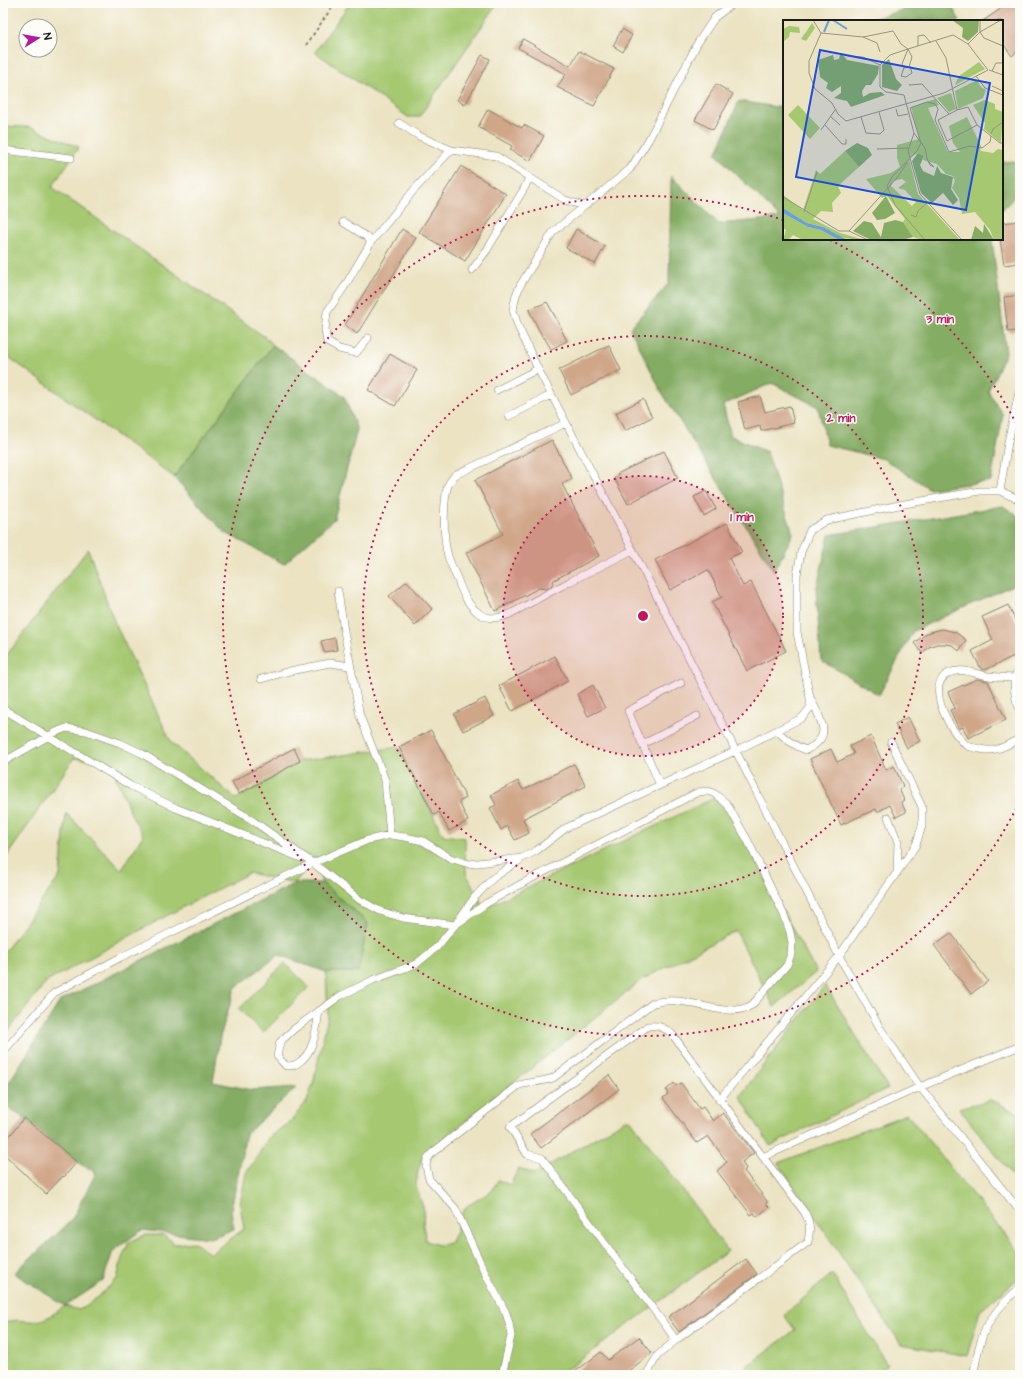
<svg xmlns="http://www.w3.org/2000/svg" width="1023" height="1378" font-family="'Architects Daughter',sans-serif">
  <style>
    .green { fill: #a5c871; stroke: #607246 }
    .forest { fill: #84ac63; stroke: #506440 }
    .building { fill: #d0a689 }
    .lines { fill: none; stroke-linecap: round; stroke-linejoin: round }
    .lane-casing { stroke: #84806f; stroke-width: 8 }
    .path { stroke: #84806f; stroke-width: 2; stroke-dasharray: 3 3; stroke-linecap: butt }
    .lane { stroke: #fff; stroke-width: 7 }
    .ring { fill: none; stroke: #c2185b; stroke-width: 2; stroke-dasharray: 2 4 }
    .inset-river { fill: none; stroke: #6aa0d7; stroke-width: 2 }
    .inset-road { fill: none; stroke: #989380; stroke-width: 1 }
    .view { fill: #1d4ed8; fill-opacity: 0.15; stroke: #1d4ed8; stroke-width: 2 }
    .inset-edge { fill: none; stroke: #1c1c1c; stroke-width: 2 }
    .centre { fill: #c2185b; stroke: #fdfcf7; stroke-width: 2 }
    .ring-label { font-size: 12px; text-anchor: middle; font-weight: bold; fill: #c2185b; stroke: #fdfcf7; stroke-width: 3; stroke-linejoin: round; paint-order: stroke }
  </style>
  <rect width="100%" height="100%" fill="#fdfcf7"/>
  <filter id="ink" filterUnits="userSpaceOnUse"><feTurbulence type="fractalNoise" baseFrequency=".025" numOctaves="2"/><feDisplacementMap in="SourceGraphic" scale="8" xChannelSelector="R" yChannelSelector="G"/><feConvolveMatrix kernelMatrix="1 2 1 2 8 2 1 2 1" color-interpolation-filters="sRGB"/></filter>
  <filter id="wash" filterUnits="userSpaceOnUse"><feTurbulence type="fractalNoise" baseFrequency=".012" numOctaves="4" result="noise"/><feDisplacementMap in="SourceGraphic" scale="16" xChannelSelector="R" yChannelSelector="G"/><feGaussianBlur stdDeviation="0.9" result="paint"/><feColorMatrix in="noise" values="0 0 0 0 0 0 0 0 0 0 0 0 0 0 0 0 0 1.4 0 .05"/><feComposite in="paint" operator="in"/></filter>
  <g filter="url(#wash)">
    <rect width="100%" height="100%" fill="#ebe3c2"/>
    <path class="green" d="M350,3H498L419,117H408L315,52Z
      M3,126L29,127L79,147L52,187L269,340L273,345L174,477L3,353Z
      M88,549L114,621L171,742L236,799L300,761L399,747L443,835L465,838L466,873L484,908L720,795L816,972L774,1007L736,931L643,979L423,1155L418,1171L416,1186L424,1210L423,1225L426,1241L439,1245L450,1243L456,1232L459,1218L467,1206L492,1191L498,1180L510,1185L519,1168L534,1174L629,1118L728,1251L560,1375H3V1324C17,1317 21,1322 34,1321C46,1321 56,1312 65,1306L79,1310L97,1298L117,1279L122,1258L129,1242L145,1235H164L175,1244L194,1242L210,1254L244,1229L240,1204L246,1173L259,1154L268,1138L292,1120L307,1101L313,1084L328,1016L326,972H357L368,923L322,883L314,856L295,883L249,873L168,915L46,982L3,1038V954L60,876L66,813L122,870L143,835L131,814L110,763L74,758L3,862V660Z
      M285,963L309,987L263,1033L239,1009Z
      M825,985L888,1088L770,1146L740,1096Z
      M991,1100L1020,1114V1185L959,1108Z
      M907,1114L1020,1253V1277L980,1311L967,1356L901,1344L778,1163Z
      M832,1274L887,1365L874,1375H735L795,1330L784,1315Z"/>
    <path class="forest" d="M925,3H950L960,21H866Z
      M739,101L783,108L784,107V239H992L1006,353L988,391L1003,415L991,481L930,489L884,459L827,445L818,407L772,383L723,405L731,436L767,452L793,534L774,571L661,391L630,328L669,283L671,176L719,224L780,218L716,154Z
      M1015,161L1020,174V191L1002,210V162Z
      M273,345L344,396L357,430L334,519L284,564L224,532L174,477Z
      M1003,506L1020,517V572L1017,583L913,631L879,695L821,660L816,591L829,535Z
      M295,883H322L368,923L358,972H326L279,955L235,988L220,1037L213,1082L252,1090L297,1087L246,1134L231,1210L234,1229L211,1238L142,1230L113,1251L103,1281L65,1306L14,1273L71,1221L96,1173L77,1162L24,1118L3,1105V1092L60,1001Z"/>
    <g id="blocks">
      <path class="building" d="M1009,3H1020V49L1012,56L1002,42V21H983Z
        M622,29L632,35L623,52L613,46Z
        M523,39L570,66L579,51L614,69L594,106L557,87L566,74L518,48Z
        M482,55L490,59L465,105L457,100Z
        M716,84L733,94L713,130L695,120Z
        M488,109L522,128L524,125L544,136L530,161L510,150L512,146L478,127Z
        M461,166L506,194L465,261L419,232Z
        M1019,221L1020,263L1004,265L1000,239H1002V223Z
        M402,229L416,238L357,334L345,325Z
        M576,229L605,246L595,264L566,248Z
        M1020,295V331L1008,332L1004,297Z
        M547,302L562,329H561L567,341L551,349L544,337L543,338L529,310Z
        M609,345L621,370L571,395L559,370Z
        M390,354L417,370L395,406L368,390Z
        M760,396L765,412L790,406L794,423L761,431L760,426L745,430L738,402Z
        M643,399L652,417L625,431L616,413Z
        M552,440L572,479L562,484L599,556L554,580L552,585L546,589L539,588L495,611L466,553L503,534L475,480Z
        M664,451L678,478L628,504L614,478L618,476L617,474Z
        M706,491L716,509L704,516L694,497Z
        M727,523L742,552L729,558L743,586L751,582L786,651L747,671L712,602L722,597L708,570L670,590L655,560Z
        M407,581L432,609L415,626L389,596Z
        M1008,605L1020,630V653L985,670L981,669L972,651L993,640L982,617Z
        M942,629L955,632L966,640L959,651L952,645L945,644H937L929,647L922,653L914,643L927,633Z
        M335,638L337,650L324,652L321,641Z
        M555,656L568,681L512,711L499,686Z
        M977,679L988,681L1006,720L968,738L963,727L959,729L950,710L955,708L948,692Z
        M593,685L605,708L588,716L577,694Z
        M485,698L494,716L463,731L454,714Z
        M908,717L920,741L907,748L895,724Z
        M431,730L466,798L459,802L468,821L449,831L439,812L434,815L399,747Z
        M871,736L886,770L894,766L903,786L899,789L904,800L901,802L906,812L896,817L890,805L877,812L876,809L841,825L810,759L831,749L837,762L854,754L850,746Z
        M294,748L300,761L239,794L232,782Z
        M574,764L586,786L523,819L529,833L515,840L507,826L501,830L490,808L496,805L491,795L518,781L523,790Z
        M951,933L988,981L971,994L934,945Z
        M609,1075L619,1089L541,1148L530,1134Z
        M674,1083L676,1086L681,1083L700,1109L703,1107L713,1121L723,1113L754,1153L742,1162L746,1169L744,1171L767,1201L766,1204L769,1207L757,1217L754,1213L751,1215L717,1171L727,1162L708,1136L697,1143L663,1098L668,1094L666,1090Z
        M24,1118L77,1162L64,1177L63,1176L46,1194L3,1153V1135L7,1139Z
        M746,1259L757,1274L679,1332L668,1317Z
        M639,1337L652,1353L623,1375H571L601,1352L608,1360Z"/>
    </g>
  </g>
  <g filter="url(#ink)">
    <use href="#blocks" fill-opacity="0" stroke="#84806f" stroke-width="1"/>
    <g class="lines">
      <defs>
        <path id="lane" d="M734,3L715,17L697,44L649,139L630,169L553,232L521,284L516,295L513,310L518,326L538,369L688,656L839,956L880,1028L920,1087L1020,1211
          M399,123L419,136L451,150L496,156L565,200L584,206
          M3,150L71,158
          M343,222L367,237L371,242
          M472,270L487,250L525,187L529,177
          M368,338L356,353L339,349L327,342L325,330L327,312L345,286L371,242L414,190L451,150
          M497,390L538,369
          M509,416L551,395
          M566,423L455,475C453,478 450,481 448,485C443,501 443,540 448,556C450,563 454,571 457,578C462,592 468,606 480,614C489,620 501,618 510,614L569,582L633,550
          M1000,491L1008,442L1020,388
          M338,591L344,631L360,716L385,780L390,835
          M1020,668C1011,677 1014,699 1020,709
          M1015,678C1006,678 997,677 988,676C975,674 961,667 949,673C923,685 952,736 968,746C972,748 981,749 986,750C998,751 1010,744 1020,738
          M261,679L290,671L330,663L350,666
          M3,709L131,786L176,808L301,858
          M777,731C786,739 794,746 806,750C834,737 821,721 811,699
          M643,744L697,716
          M3,762L56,732L66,728L86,731L120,743L141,753L249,818L313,863L360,900L380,911L403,918L455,925L487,903L521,884L698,792L708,791L715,794L727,804L748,841L784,915L790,932L792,943L791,954L787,965L752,1005C730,1018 701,1003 678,1001C669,1000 661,1001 653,1003L553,1078C542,1082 530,1082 519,1085L432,1153L427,1160L426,1166L429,1179L455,1208L486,1275L506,1313L509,1323L511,1336L502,1375
          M660,785L628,711L681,683
          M888,817L898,842L897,873
          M319,1011C316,1029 315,1052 298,1063C295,1066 290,1066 286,1066L277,1056L280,1042L294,1029L340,996L373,980L416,964L437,947L455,925L474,898L493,878L520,860
          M3,1052L54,993L121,957L313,863L368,840L390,835L405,837L423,841L450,858L469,864L522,858L536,851L566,828L735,751L802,718L810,708V698L797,632V575L801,552L810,530L827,520L904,504L980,491H1000L1020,500
          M719,1100L839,956L916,845L922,826V807L891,742
          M763,1157L672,1034C664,1027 658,1025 648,1026L510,1127L527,1154L542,1158L676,1340L808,1242C810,1230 811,1224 805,1213L763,1157L920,1087L1020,1046
          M646,1375L658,1355L676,1340
          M973,1375C976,1364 977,1352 981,1341C987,1319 1003,1302 1020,1288"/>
      </defs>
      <use href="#lane" class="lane-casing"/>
      <path class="path" d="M306,45L335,3"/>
      <use href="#lane" class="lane"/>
    </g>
  </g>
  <circle cx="643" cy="616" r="140" fill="#c2185b" fill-opacity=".12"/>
  <g class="ring">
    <circle cx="643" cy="616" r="140"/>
    <circle cx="643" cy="616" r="280"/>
    <path d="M1019 803A420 420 0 1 1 783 220M830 240A420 420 0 0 1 1019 429"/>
  </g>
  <g transform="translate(783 20)">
    <rect width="220" height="220" fill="#ebe3c2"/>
    <path d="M29,3L32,8L23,21L18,19ZM6,6L16,7L17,13L7,12L6,17L0,22V9ZM196,42L202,49L172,65L176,56ZM194,60L198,67L203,70L200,78L175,89L172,71ZM168,73L173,89L166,92L154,78ZM152,79L156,85L145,88L165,132H177L170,123L166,106L184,97L199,128H197L198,131L210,133L215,129L220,130V220H211L207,210L192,192L179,194L176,178L169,168L172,161L170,156L163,154L154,144L140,140L141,136L135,133L126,138L135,174L177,220H139L130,217L120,202L122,199L104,176L99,178L83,159L108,153L117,147L114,138V125L136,119L128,87ZM119,159L123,162L115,168L122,170L133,182L129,186L108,166L110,161ZM202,80L212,84V89L220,92L218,123L201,109L202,103L190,85ZM15,85L37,108L27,119L5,95ZM62,131L76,147L55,166L58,173L49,183L50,192L38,191L30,199L57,213L82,220L58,218L40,207L24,203L0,188V175L20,190L33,150L37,154ZM0,193L25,207L38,210L56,220H20L10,215L5,220H0L3,210L0,208Z" fill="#a5c871" fill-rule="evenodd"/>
    <path d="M169,0H196L195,12L185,21L179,17L180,8ZM50,35L51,40L56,39L57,35H60L64,40L96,46L95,54L88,65H83L79,71L80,77L87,73L98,72L102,75L68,87L64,81L51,78L58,73V66L49,72L43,68L45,63L37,57L35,40ZM106,39L113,59L119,65L114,71L99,67V45ZM74,123L85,128L89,135L76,147L62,131ZM135,133L141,136L137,145L140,151L151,156L154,146L158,153L170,157L168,169L175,180L170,185L160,173L149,183L138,173L129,141ZM103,176L112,193L102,199L94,200L89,193ZM112,200L120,202L130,217L119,220H88L70,211L81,201L89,203L98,217L101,203ZM201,204L211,220H188L192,206L200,213Z" fill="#84ac63"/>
    <path d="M0,188L24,203L40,207L64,220H56L38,210L25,207L0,193Z" fill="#6aa0d7"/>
    <path class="inset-river" d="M50,0L64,9M41,12L46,0"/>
    <path class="inset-road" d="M30,0L38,13M197,0V12L201,18L220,26M80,17L38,13L26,41V53L32,69L49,83L55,94L63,101L161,73L205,50L185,24L197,12L218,0M153,21L163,38L174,90L185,87L194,105L164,121L155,100L174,90M135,26V16L141,15L148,23M125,29L129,37L126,47L121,48L119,44L125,29L107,35L97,45V67L103,72L121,75L131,113L125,131L137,174L179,220M97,32L94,23L80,17L110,11L118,24L125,29L170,15L185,24M65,36L80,37L97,45M121,48L118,56L123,57L129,53L127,46M206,50L220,55M209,51L213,43H220M193,56L202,68L220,75M126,65L139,64L166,94M209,66L220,71M113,89L115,96L125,94M47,96L57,105M78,97L83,113L97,114L101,110L96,92M42,105L59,124H63V119M194,105L217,123H220M38,110L52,90M131,113L142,128L144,138L145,141L147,145L151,147L145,141M208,114L210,109L220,102M94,129L125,128M0,177L56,211H66L85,220M21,192L34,152M128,195L133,197L135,191L144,183M66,211L113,159L124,143M142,220L112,185L104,166L109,157L134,131L138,123L127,88L144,82L152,84L155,89L152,100L166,132L187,126L199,128L207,122L208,116"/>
    <path class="view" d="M37,30L207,63L183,190L13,157Z"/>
    <rect width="220" height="220" class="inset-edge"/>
  </g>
  <circle cx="643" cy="616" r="6" class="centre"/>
  <g class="ring-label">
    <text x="940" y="323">3 min</text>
    <text x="841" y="422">2 min</text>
    <text x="742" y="521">1 min</text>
  </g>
  <rect width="1023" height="1378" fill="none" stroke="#fdfcf7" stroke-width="16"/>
  <g transform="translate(38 38) rotate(79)"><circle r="19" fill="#fdfcf7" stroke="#a3a29f"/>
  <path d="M0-3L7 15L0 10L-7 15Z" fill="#b5179e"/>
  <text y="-6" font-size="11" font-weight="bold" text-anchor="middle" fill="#1c1c1c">N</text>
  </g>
</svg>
